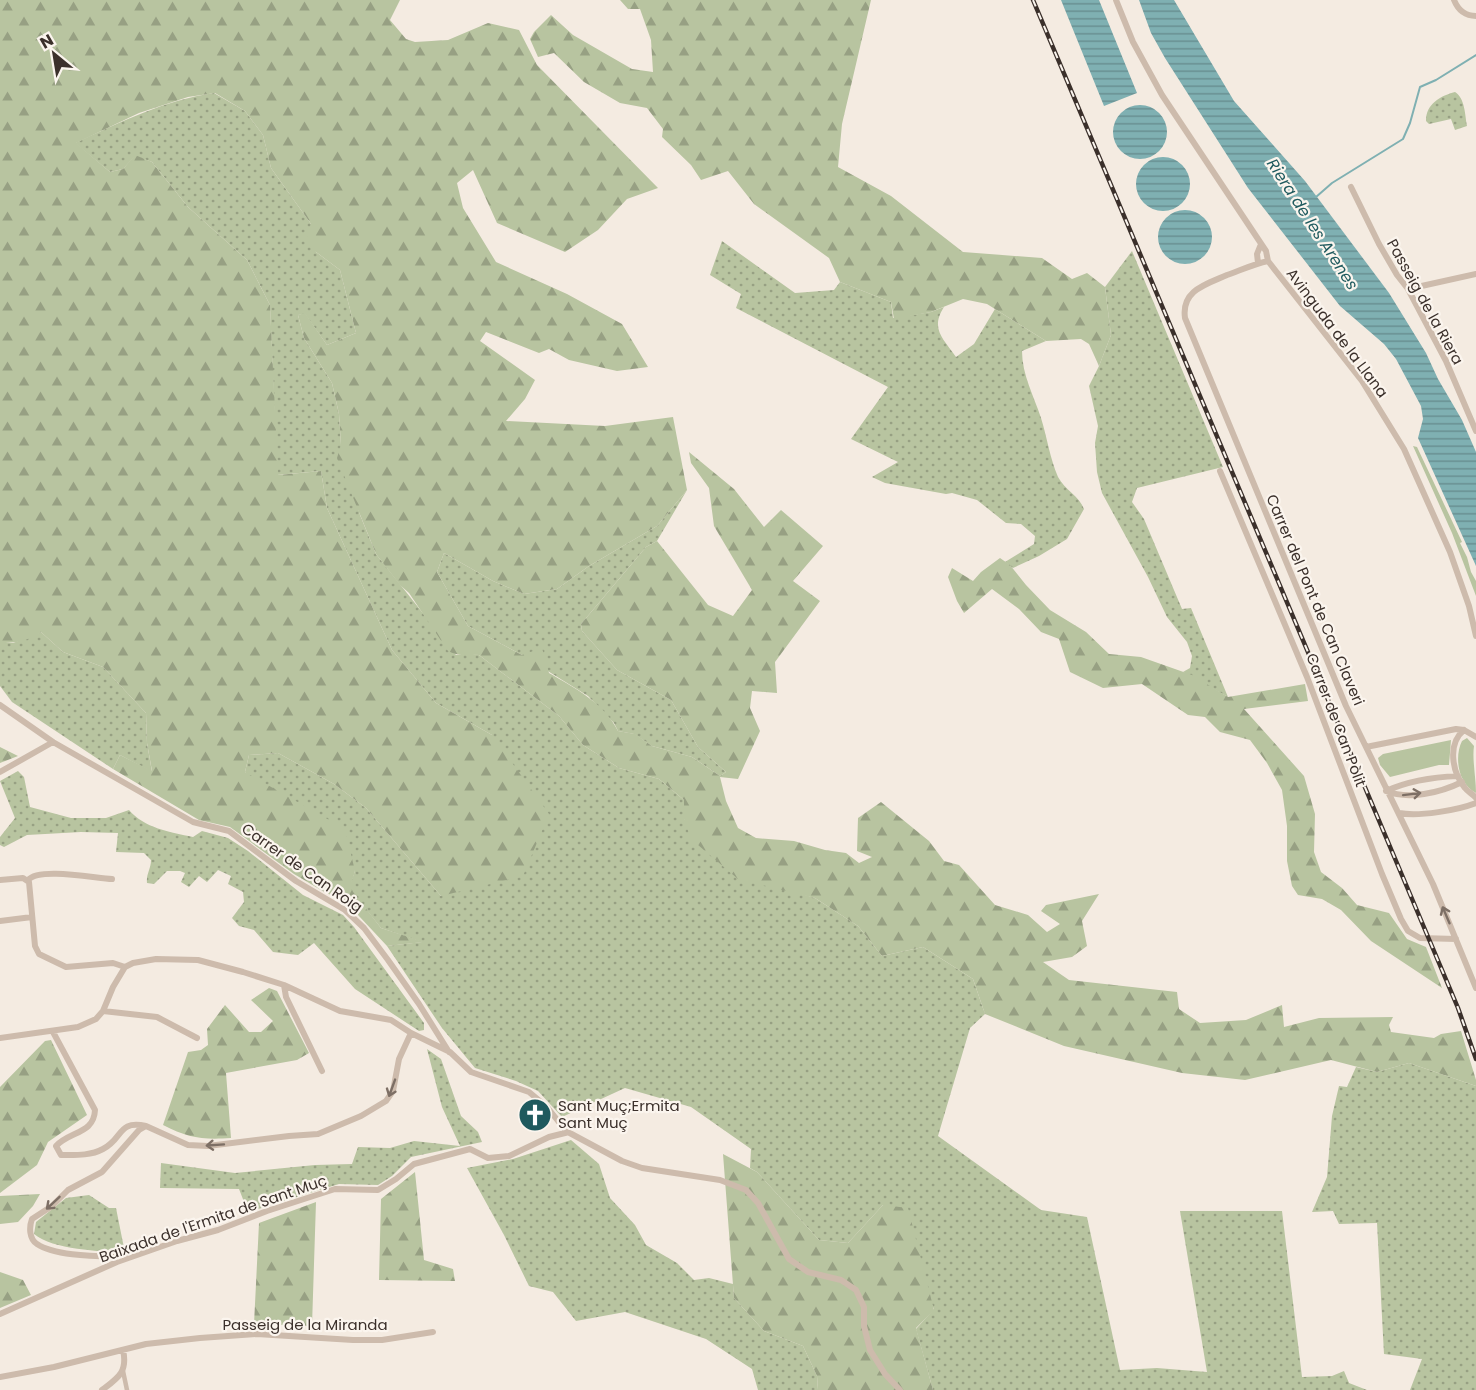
<svg xmlns="http://www.w3.org/2000/svg" width="1476" height="1390" font-family="Poppins,sans-serif">
  <style>
    .grass { fill: url(#grass-dots) }
    .forest { fill: url(#forest-firs) }
    .green { fill: #b8c4a0 }
    .water { fill: url(#water-rules) }
    .lines { fill: none; stroke-linecap: round; stroke-linejoin: round }
    .stream { stroke: #7fb0b2; stroke-width: 2 }
    .pedestrian { stroke: #cdbbac; stroke-width: 4.5 }
    .minor { stroke: #cdbbac; stroke-width: 6 }
    .rail-casing { stroke: #3b302b; stroke-width: 4.5 }
    .rail { stroke: #fbf5ee; stroke-width: 2; stroke-dasharray: 7; stroke-linecap: butt }
    .oneway { stroke: #7d6f65 }
    .labels { text-anchor: middle; stroke-width: 4.5; stroke-linejoin: round; paint-order: stroke }
    .street-label { font-size: 15px; fill: #3b302b; stroke: #fbf5ee }
    .poi-label { font-size: 15px; fill: #3b302b; stroke: #fbf5ee; text-anchor: start }
    .water-label { font-size: 16px; font-style: italic; fill: #1f5a5e; stroke: #fbf5ee }
  </style>
  <defs>
    <pattern id="grass-dots" width="8" height="8" patternUnits="userSpaceOnUse" patternTransform="scale(1.5)"><rect width="8" height="8" fill="#b8c4a0"/><path d="M2 2h.1M6 6h.1" fill="none" stroke="#97a083" stroke-width="1.8" stroke-linecap="round"/></pattern>
    <pattern id="forest-firs" width="22" height="20" patternUnits="userSpaceOnUse" patternTransform="scale(1.5)"><rect width="22" height="20" fill="#b8c4a0"/><path d="M5 1l3.5 6h-7zM16 11l3.5 6h-7z" fill="#97a083"/></pattern>
    <pattern id="water-rules" width="6" height="5" patternUnits="userSpaceOnUse" patternTransform="scale(1.5)"><rect width="6" height="5" fill="#7fb0b2"/><path d="M0 2.5h6" fill="none" stroke="#699091"/></pattern>
  </defs>
  <rect width="100%" height="100%" fill="#f4ebe1"/>
  <path class="grass" d="M1455,92C1465,98 1465,115 1467,126L1455,130L1451,119L1429,124L1426,121C1426,104 1440,96 1455,92Z
    M214,93L245,111L263,135L271,168L311,224L316,252L340,270L356,333L327,345L305,314L298,315L304,338L332,383L339,414L341,445L360,515L376,554L456,655L467,653L479,655L559,716L583,745L619,768L659,779L684,800V819L792,891L815,898L858,926L882,956L923,947L973,979L985,1014L970,1028L938,1136L1041,1210L1087,1217L1120,1370L1157,1368L1207,1372L1180,1211H1282L1302,1377L1332,1376L1344,1371L1349,1383L1367,1390H933L916,1329L934,1309L883,1205L848,1243L819,1240L757,1172L750,1168L751,1149L691,1107L625,1088L562,1117L538,1091L516,1081L475,1068L442,1028L387,946L422,942L381,928L349,888L355,871L245,772L249,755L278,753L334,784L366,808L441,896L492,735L436,703L392,650L327,508L321,471L277,475L270,305L247,260L188,207L152,162L135,156L123,169L110,172L75,143C121,122 165,100 214,93Z
    M722,241L795,293L834,290L840,282L891,302L893,318L931,312L944,307C930,329 943,338 956,357L974,344L995,309L1046,341L1022,351C1022,375 1034,396 1041,418C1047,437 1050,459 1058,477C1065,490 1079,496 1084,509L1067,539L1039,556L1013,568L1005,562L1034,544L1035,536L1021,524L1006,523L977,500L952,493L946,494L885,483L872,477L898,462L851,439L888,387L736,308L741,294L710,275Z
    M1132,251L1223,467L1137,488L1132,502L1144,519L1182,609L1191,608L1228,697L1183,672L1190,668L1192,656L1187,642L1167,617L1148,577L1102,493L1097,472L1095,443L1098,426L1089,386L1099,366L1111,335L1105,287Z
    M687,490L657,541L646,547L581,624L582,631L617,670L671,700L698,747L726,772L720,776L692,757L652,746L634,734L618,731L614,723L588,696L522,655L468,626L437,572L444,553L493,581L524,594L557,589L589,566L657,526Z
    M41,632L63,652L103,667L146,713L147,743L152,772L120,755L113,769L12,702L0,686V643H13Z
    M18,771L24,777L30,807L71,818H106L129,810C144,828 170,832 193,837L202,831L228,838L248,851L303,895L343,915L354,927L424,1023V1030L419,1031L355,989L314,943L298,955L273,952L254,930L239,926L232,918L244,902L243,892L228,884L231,876L218,870L207,882L199,876L189,887L181,882L185,873L180,871H167L154,884L147,883C146,874 151,869 151,860L144,853L116,852L118,833L81,832L27,835L4,847L0,845V837L15,818L0,781Z
    M427,1049L441,1059L461,1116L478,1132L482,1142L411,1157L392,1176L378,1185L339,1184L248,1212L239,1189L160,1188L161,1163L235,1173L315,1165L352,1164L358,1147L390,1148L414,1141L460,1146L442,1107Z
    M1409,1063L1476,1086V1390H1410L1422,1359L1384,1354L1377,1223L1339,1224L1333,1211L1312,1212L1327,1177L1332,1116L1339,1086L1347,1087L1356,1067L1377,1072Z
    M571,1140L599,1164L610,1198L635,1225L646,1245L677,1263L694,1280L709,1278L733,1284L734,1298L764,1331L803,1346L817,1376L818,1390H758L752,1369L706,1339L625,1312L576,1321L553,1292L529,1286L504,1235L467,1168L513,1159Z
    M89,1195L109,1208H116L125,1253C100,1251 53,1250 34,1234L36,1222L66,1198Z"/>
  <path class="forest" d="M0,0H400L390,20L406,39L415,42L448,40L488,23L519,30L537,65L658,188L627,199L598,230L565,252L497,223L473,170L457,183L463,208L496,262L567,294L622,324L648,367L617,371L569,360L549,349L539,353L486,332L480,341L535,380L525,399L506,421L605,426L673,417L687,490L657,526L589,566L557,589L524,594L493,581L444,553L437,572L468,626L522,655L542,648L549,673C575,688 604,703 618,731L635,734L652,746L692,757L720,776L726,772L698,747L671,700L617,670L582,631L581,624L646,547L657,541L708,605L733,616L752,590L714,526L709,488L691,463L689,452L734,489L764,527L781,510L823,546L793,581L820,601L775,662L777,693L752,691L750,708L760,731L738,779L720,777L726,801L738,828L756,838L794,841L825,850L846,853L859,863L872,857L857,851L858,818L881,802L929,841L944,861L959,865L995,905L1028,915L1047,932L1060,924L1041,911L1046,905L1099,894L1082,921L1087,946L1072,957L1043,962L1069,980L1177,992L1179,1009L1200,1023L1246,1020L1282,1005L1284,1027L1319,1018L1393,1017L1389,1025L1391,1032L1434,1038L1441,1034L1461,1031L1476,1080V1086L1409,1063L1377,1072L1331,1060L1245,1080L1182,1073L1064,1046L985,1014L973,979L923,947L882,956L858,926L815,898L738,879L691,839L684,819V800L659,779L619,768L583,745L559,716L479,655C467,653 459,657 448,651L409,593L400,585L376,554L337,458L341,445L339,414L332,383L304,338L298,315L305,313L327,345L356,333L340,270L316,252L306,240L311,224L271,168L263,135L245,111L215,93L188,97L139,113L76,143L110,172L123,169L135,155L152,162L188,207L247,260L270,305L278,475L321,471L327,508L392,650L436,703L492,735L549,814L523,876L441,896L366,808L334,784L278,753L249,755L245,772L345,829L355,871L350,888L381,928L424,942L387,946L344,900L326,893L294,874L230,827L199,820L113,769L120,755L152,771L147,743L146,713L103,667L63,652L41,632C28,641 16,643 0,643Z
    M620,0H871L842,124L838,167L891,196L963,252L1042,258L1072,279L1087,273L1105,287L1111,335L1099,366L1089,344L1081,339L1046,341L987,304L963,299L931,312L894,319L891,302L840,282L829,258L754,204L728,171L701,180L691,165L662,137L663,129L647,108L620,103L584,82L554,53L538,57L530,39L534,32L551,15L573,35L632,69L653,72L651,40L640,9H628Z
    M1000,558L1010,565L1026,585L1050,610L1086,632L1109,654L1141,657L1192,675L1228,697L1305,684L1308,701L1244,709L1304,776L1315,814L1314,852L1321,872L1342,888L1357,905L1389,913L1407,939L1426,947L1442,988L1371,941L1341,910L1322,899L1298,895L1292,886L1287,861V826L1282,790L1267,763L1250,740L1220,732L1205,717L1188,715L1142,684L1103,688L1070,672L1059,639L1041,632L1019,609L992,589L964,613L957,601L948,577L952,568L973,581L981,572Z
    M0,747L18,756L0,763Z
    M269,988L277,991L309,1053L297,1060L226,1073L231,1138C203,1140 188,1138 163,1125L188,1052L201,1050L208,1045L207,1029L225,1005L249,1032H261L273,1021L251,1000Z
    M51,1040L87,1115L48,1142L37,1165L0,1193V1087L45,1041Z
    M723,1154L757,1172L819,1240L848,1243L883,1205L908,1208L934,1310L916,1328L933,1390H818L817,1376L803,1346L764,1331L734,1298Z
    M415,1172L424,1260L453,1269L455,1281L379,1280L381,1199Z
    M40,1194L33,1206L18,1222L0,1224V1196Z
    M316,1202L312,1326L254,1324L259,1223Z
    M0,1272L23,1280L31,1295L0,1308Z"/>
  <path class="green" d="M1413,446L1417,447L1462,542L1460,543L1467,557L1471,572L1476,581V596L1452,533Z
    M1467,738L1474,746C1472,759 1476,778 1476,793C1458,784 1454,757 1462,741Z
    M1451,740L1449,765H1439L1390,777L1380,765L1378,758L1383,754Z"/>
  <path class="water" d="M1061,0H1099L1137,93L1104,106Z
    M1139,0H1174L1234,101L1305,181L1389,293L1426,353L1438,379L1462,420L1476,452V566L1418,438L1423,419L1421,406L1396,359L1384,344L1340,306L1248,188L1165,58L1151,33Z
    M1113 132a27 27 0 1 1 54 0a27 27 0 1 1-54 0Z
    M1136 184a27 27 0 1 1 54 0a27 27 0 1 1-54 0Z
    M1158 237a27 27 0 1 1 54 0a27 27 0 1 1-54 0Z"/>
  <g class="lines">
    <path class="stream" d="M1316,197L1332,183L1403,139L1410,123L1420,87L1436,80L1476,55"/>
    <path class="pedestrian" d="M123,1371L127,1390"/>
    <path class="minor" d="M1116,0L1133,42L1162,95L1266,251L1268,261L1362,381L1404,449L1450,552L1469,606L1476,636
      M1454,0C1458,10 1465,16 1476,16
      M1351,187L1379,244L1397,275L1408,289L1446,361L1476,431
      M1268,261C1254,264 1241,270 1227,275C1207,284 1181,290 1185,318L1346,706L1433,884L1476,988
      M1258,263L1257,254L1261,244
      M1408,289L1476,274
      M1220,471L1307,677L1382,874L1401,919L1408,931L1420,938L1456,939
      M0,705L53,742L193,822L229,831L296,881L345,910L364,928L388,960L419,1004L449,1052
      M1464,730C1447,744 1452,772 1465,788C1468,792 1473,794 1476,798
      M1366,747L1456,729L1464,730L1476,737
      M0,772L53,742
      M1458,776C1434,777 1408,781 1386,791C1408,800 1440,793 1462,782
      M1399,813C1419,817 1458,810 1476,803
      M0,880L23,878L29,882L35,946L39,954L66,967L113,963L125,967
      M28,880C39,867 94,878 112,879
      M0,921L32,917
      M284,985L286,997L322,1071
      M103,1011L157,1017L197,1038
      M53,1032L95,1110C94,1134 70,1131 56,1146L61,1155C75,1155 90,1156 103,1149C124,1138 117,1120 146,1126
      M0,1038L78,1027L96,1019L103,1011L113,987L125,967L133,963L156,959L198,960L243,972L284,985L340,1011L391,1020L411,1033L450,1052L471,1072L529,1092L547,1107L566,1131L622,1161L642,1168L720,1180L746,1190L758,1203L789,1259L808,1272L841,1280L856,1290L864,1307V1326L870,1350L885,1374L900,1390
      M126,1257C103,1256 56,1257 37,1244C29,1239 29,1227 32,1219L52,1206L68,1190L102,1172L139,1130L146,1126L188,1145L208,1146L289,1136L318,1134L361,1116L386,1101L393,1091L399,1059L411,1033
      M0,1314L117,1262L177,1241L218,1230L267,1211L335,1189L378,1190L396,1179L414,1164L470,1149L488,1158L509,1156L549,1137L569,1132
      M0,1377L54,1367L146,1344L200,1338L257,1334L353,1340H382L433,1332
      M102,1390C118,1378 128,1372 123,1350"/>
    <defs>
      <path id="rail" d="M1033,0L1407,887L1458,1008L1476,1059"/>
    </defs>
    <use href="#rail" class="rail-casing"/>
    <use href="#rail" class="rail"/>
  </g>
  <defs><path id="oneway-shaft" d="M-6 0H5M1.5-3L5.5 0L1.5 3" fill="none" stroke-width="1.6" stroke-linecap="round" stroke-linejoin="round" transform="scale(1.5)"/></defs>
  <g class="oneway">
    <use href="#oneway-shaft" transform="translate(1412 794) rotate(-7)"/>
    <use href="#oneway-shaft" transform="translate(1446 915) rotate(-113)"/>
    <use href="#oneway-shaft" transform="translate(392 1088) rotate(110)"/>
    <use href="#oneway-shaft" transform="translate(215 1145) rotate(176)"/>
    <use href="#oneway-shaft" transform="translate(53 1203) rotate(137)"/>
  </g>
  <defs>
    <symbol id="church-disc" viewBox="-11 -11 22 22"><circle r="9.5" fill="#1f5a5e" stroke="#fbf5ee"/><path d="M-1.2-6h2.4v3.5h3.3v2.4h-3.3V6h-2.4V-.1h-3.3v-2.4h3.3Z" fill="#fff"/></symbol>
  </defs>
  <g fill-rule="evenodd">
    <use href="#church-disc" x="516" y="1096" width="38" height="38"/>
  </g>
  <g class="labels">
    <g class="street-label">
      <text transform="translate(1425 302) rotate(61)" y="5">Passeig de la Riera</text>
      <text transform="translate(1337 333) rotate(53)" y="5">Avinguda de la Llana</text>
      <text transform="translate(1315 600) rotate(67)" y="5">Carrer del Pont de Can Claveri</text>
      <text transform="translate(1336 720) rotate(69)" y="5">Carrer de Can Pòlit</text>
      <text transform="translate(302 868) rotate(35)" y="5">Carrer de Can Roig</text>
      <text transform="translate(213 1219) rotate(-19)" y="5">Baixada de l'Ermita de Sant Muç</text>
      <text x="305" y="1330">Passeig de la Miranda</text>
    </g>
    <g class="poi-label">
      <text x="558" y="1111">Sant Muç;Ermita<tspan x="558" dy="17">Sant Muç</tspan></text>
    </g>
    <g class="water-label">
      <text transform="translate(1313 224) rotate(57)" y="6">Riera de les Arenes</text>
    </g>
  </g>
  <g transform="translate(54 54) rotate(330)" stroke="#fbf5ee" stroke-width="4.5" paint-order="stroke">
  <path d="M0-4.5L10 22L0 15L-10 22Z" fill="#3b302b"/>
  <text y="-9" font-size="16" font-weight="bold" text-anchor="middle" fill="#3b302b">N</text>
  </g>
</svg>
